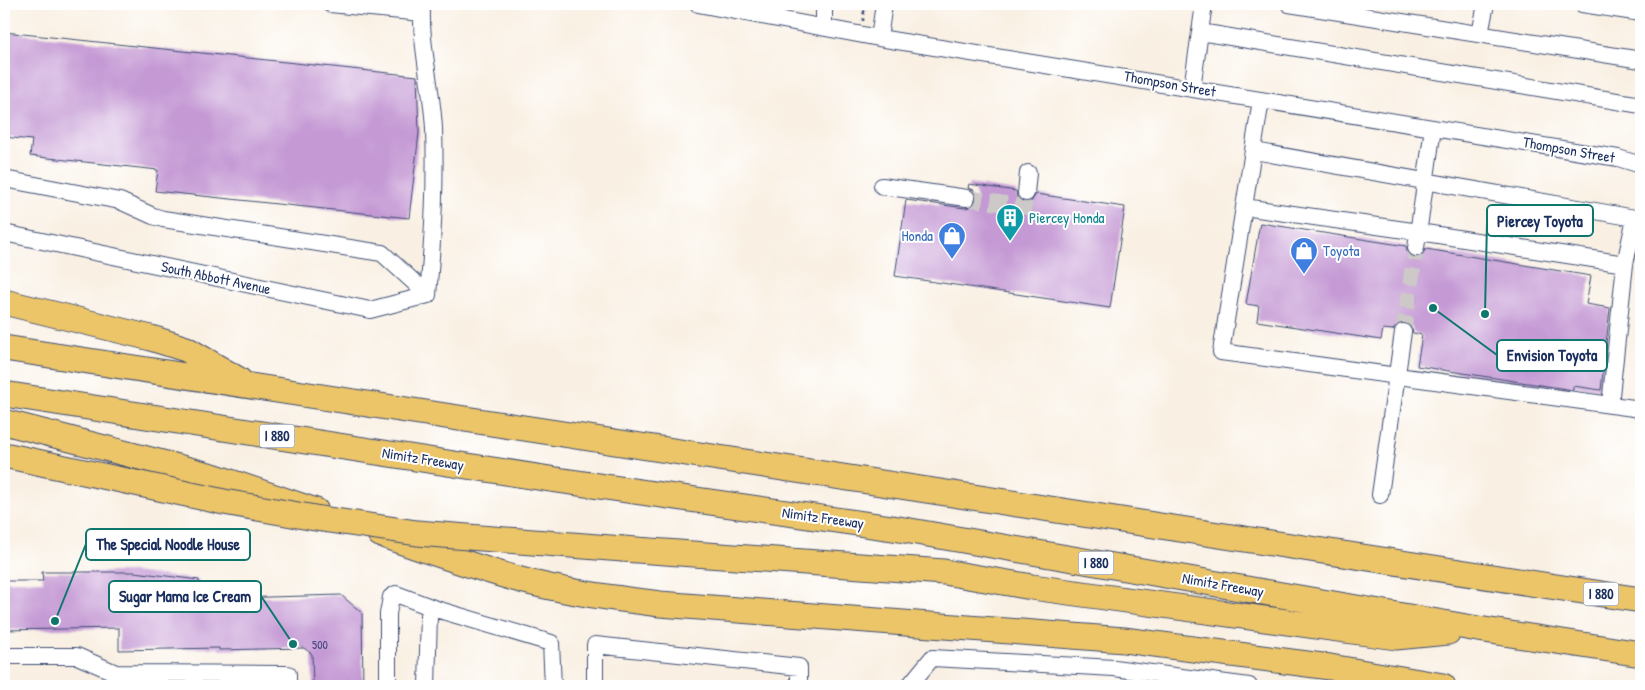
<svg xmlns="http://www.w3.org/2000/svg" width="1645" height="690" font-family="'Patrick Hand',sans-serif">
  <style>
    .building { fill: #c499d4 }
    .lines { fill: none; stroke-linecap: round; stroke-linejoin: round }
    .minor-tunnel { stroke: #cdc9c8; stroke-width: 16; stroke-dasharray: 16 8; stroke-linecap: butt }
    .minor-casing { stroke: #3c4c72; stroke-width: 18 }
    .highway-casing { stroke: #3c4c72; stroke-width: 27 }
    .path { stroke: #3c4c72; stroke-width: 2.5; stroke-dasharray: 4 4; stroke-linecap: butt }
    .minor { stroke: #fff; stroke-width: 16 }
    .highway { stroke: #edc569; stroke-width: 25 }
    .highway-bridge-casing { stroke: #3c4c72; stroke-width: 27; stroke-linecap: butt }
    .highway-bridge { stroke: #edc569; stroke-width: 25 }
    .labels { text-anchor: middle; stroke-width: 4; stroke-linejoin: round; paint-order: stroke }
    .number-label { font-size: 12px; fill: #454a7c }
    .shield { fill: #fff; stroke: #5f6d8e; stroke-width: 1 }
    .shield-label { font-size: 14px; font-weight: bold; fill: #1b2f5e }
    .street-label { font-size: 15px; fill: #1b2f5e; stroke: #fff }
    .culture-label { font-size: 15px; fill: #0d838f; stroke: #fff; text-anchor: start }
    .shop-label { font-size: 15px; fill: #366cbe; stroke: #fff; text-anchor: end }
    .leader { fill: none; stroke: #0f766e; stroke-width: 2 }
    .callout-dot { fill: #0f766e; stroke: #fff; stroke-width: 2 }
    .callout { fill: #fff; stroke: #0f766e; stroke-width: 2 }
    .callout-label { font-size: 16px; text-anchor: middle; font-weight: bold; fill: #1b2f5e }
  </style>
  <rect width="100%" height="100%" fill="#fff"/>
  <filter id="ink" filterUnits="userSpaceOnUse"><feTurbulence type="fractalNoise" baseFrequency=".02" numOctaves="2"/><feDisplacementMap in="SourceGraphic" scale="10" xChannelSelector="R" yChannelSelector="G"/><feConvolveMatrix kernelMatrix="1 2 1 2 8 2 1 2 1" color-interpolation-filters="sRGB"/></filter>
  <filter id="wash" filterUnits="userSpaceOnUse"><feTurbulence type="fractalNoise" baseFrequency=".0096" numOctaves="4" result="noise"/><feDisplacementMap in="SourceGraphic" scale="20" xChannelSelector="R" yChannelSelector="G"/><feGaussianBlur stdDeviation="1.12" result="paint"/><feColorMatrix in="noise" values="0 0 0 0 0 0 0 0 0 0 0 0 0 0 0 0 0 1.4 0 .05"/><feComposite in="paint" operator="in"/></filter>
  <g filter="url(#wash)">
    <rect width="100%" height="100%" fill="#f9f0e3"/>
    <g id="blocks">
      <path class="building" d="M4,32L417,76L419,133L409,218L155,191L158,170L30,156L32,140L4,137Z
        M969,184L1016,191L1017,198L1025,203L1031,202L1036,194L1125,207L1110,308L895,276L906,200L965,208L970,207L975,204L977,199L974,190L968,188Z
        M1260,223L1406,246L1407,252L1414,258L1420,257L1426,249L1591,276L1586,304L1610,308L1601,390L1573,386V390L1417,366L1422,335L1413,333L1412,328L1405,322L1399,323L1393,330L1383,329L1381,340L1257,321L1259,306L1246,304Z
        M42,572H134L199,580V599L341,595L362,613L363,686H313L312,654L304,648L219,650V648L119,650V628L4,630V581H43Z"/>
    </g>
  </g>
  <g filter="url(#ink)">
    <use href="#blocks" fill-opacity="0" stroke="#3c4c72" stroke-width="1"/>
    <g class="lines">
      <path class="minor-tunnel" d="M967,198L1024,207L1026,193
        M1403,332L1416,248"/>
      <defs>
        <path id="minor" d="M330,4L422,13
          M422,4C420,45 432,87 434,129C436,185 433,239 428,295
          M698,4L879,38L1618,158L1641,165
          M824,4V27
          M1289,4L1641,60
          M1582,4L1641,13
          M1200,32L1641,105
          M1480,34L1486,4
          M879,38L884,4
          M1192,88L1204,4
          M1261,100L1221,352L1641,409
          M1254,151L1635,218L1641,221
          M4,179L120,201L153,216L163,219L382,253L428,295
          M882,186L967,198
          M1026,193L1028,173
          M1244,207L1419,232L1625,264L1610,405
          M4,233L370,310L428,295
          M1416,248L1433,128
          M1625,264L1635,218
          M1380,495L1403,332
          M4,656H77L116,673L288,674V686
          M388,686V614L391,597L396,594L436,609
          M427,686L429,615L436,609L551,643L553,686
          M595,686V645L799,667V686
          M909,686L932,658L1114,668L1249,686"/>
        <path id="highway" d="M4,302L151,338L186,349L239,380
          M4,348L1641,600
          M4,394L550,479L899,529L1478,629L1641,654
          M4,422L213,476L316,511
          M4,455L126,481
          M380,534C425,550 471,566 517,579C564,592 612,598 660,604L1124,640L1330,667L1443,686
          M623,549L944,572L1032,587L1396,637L1448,632"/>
      </defs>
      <use href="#minor" class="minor-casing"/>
      <use href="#highway" class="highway-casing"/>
      <path class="path" d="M859,4L864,11L863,21"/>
      <use href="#minor" class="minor"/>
      <use href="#highway" class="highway"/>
      <defs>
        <path id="highway-bridge" d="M126,481L224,502L315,518L417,533L623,549"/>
      </defs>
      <use href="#highway-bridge" class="highway-bridge-casing"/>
      <use href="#highway-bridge" class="highway-bridge"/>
    </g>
  </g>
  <defs>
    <symbol id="building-pin" viewBox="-11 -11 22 30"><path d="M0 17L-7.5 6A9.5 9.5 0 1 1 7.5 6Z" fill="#0f9aa8" stroke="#fff"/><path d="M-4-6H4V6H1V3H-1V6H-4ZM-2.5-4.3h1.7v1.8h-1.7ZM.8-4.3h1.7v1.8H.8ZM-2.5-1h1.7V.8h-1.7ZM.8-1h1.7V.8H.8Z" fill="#fff"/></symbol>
    <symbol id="shop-pin" viewBox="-11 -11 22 30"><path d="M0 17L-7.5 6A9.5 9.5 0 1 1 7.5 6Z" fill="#3f7fe0" stroke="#fff"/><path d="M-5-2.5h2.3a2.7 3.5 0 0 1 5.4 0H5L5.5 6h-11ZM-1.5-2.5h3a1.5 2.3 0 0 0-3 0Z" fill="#fff"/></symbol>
  </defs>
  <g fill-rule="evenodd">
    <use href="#building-pin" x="994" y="202" width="32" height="43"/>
    <use href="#shop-pin" x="936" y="220" width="32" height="43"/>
    <use href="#shop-pin" x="1288" y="235" width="32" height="43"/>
  </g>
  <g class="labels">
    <g class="number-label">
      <text x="320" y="649">500</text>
    </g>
    <g class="shield">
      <rect x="259.5" y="424.5" width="35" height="23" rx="4"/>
      <rect x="1078.5" y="551.5" width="35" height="23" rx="4"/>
      <rect x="1583.5" y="582.5" width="35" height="23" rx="4"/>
    </g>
    <g class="shield-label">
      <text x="277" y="441">I 880</text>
      <text x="1096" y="568">I 880</text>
      <text x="1601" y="599">I 880</text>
    </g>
    <g class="street-label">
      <text transform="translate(1170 84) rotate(10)" y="5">Thompson Street</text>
      <text transform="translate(1569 150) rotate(10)" y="5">Thompson Street</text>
      <text transform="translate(216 278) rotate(12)" y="5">South Abbott Avenue</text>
      <text transform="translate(423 459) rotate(9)" y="5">Nimitz Freeway</text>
      <text transform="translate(823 518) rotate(8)" y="5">Nimitz Freeway</text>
      <text transform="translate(1223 585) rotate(10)" y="5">Nimitz Freeway</text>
    </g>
    <g class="culture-label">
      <text x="1029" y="223">Piercey Honda</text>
    </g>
    <g class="shop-label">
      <text x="933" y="241">Honda</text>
      <text x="1323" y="256" text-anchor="start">Toyota</text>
    </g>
  </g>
  <path class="leader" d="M1485 314L1487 221M1433 308L1497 355M55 621L86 544M293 644L261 596"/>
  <g class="callout-dot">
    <circle cx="1485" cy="314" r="5"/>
    <circle cx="1433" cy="308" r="5"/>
    <circle cx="55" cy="621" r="5"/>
    <circle cx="293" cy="644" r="5"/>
  </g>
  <g class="callout">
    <rect x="1487" y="205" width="106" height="31" rx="5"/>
    <rect x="1497" y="340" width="110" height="31" rx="5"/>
    <rect x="86" y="529" width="164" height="31" rx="5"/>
    <rect x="109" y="581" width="152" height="31" rx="5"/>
  </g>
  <g class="callout-label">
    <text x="1540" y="227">Piercey Toyota</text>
    <text x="1552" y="361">Envision Toyota</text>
    <text x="168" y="550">The Special Noodle House</text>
    <text x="185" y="602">Sugar Mama Ice Cream</text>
  </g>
  <rect width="1645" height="690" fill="none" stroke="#fff" stroke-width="20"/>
</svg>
